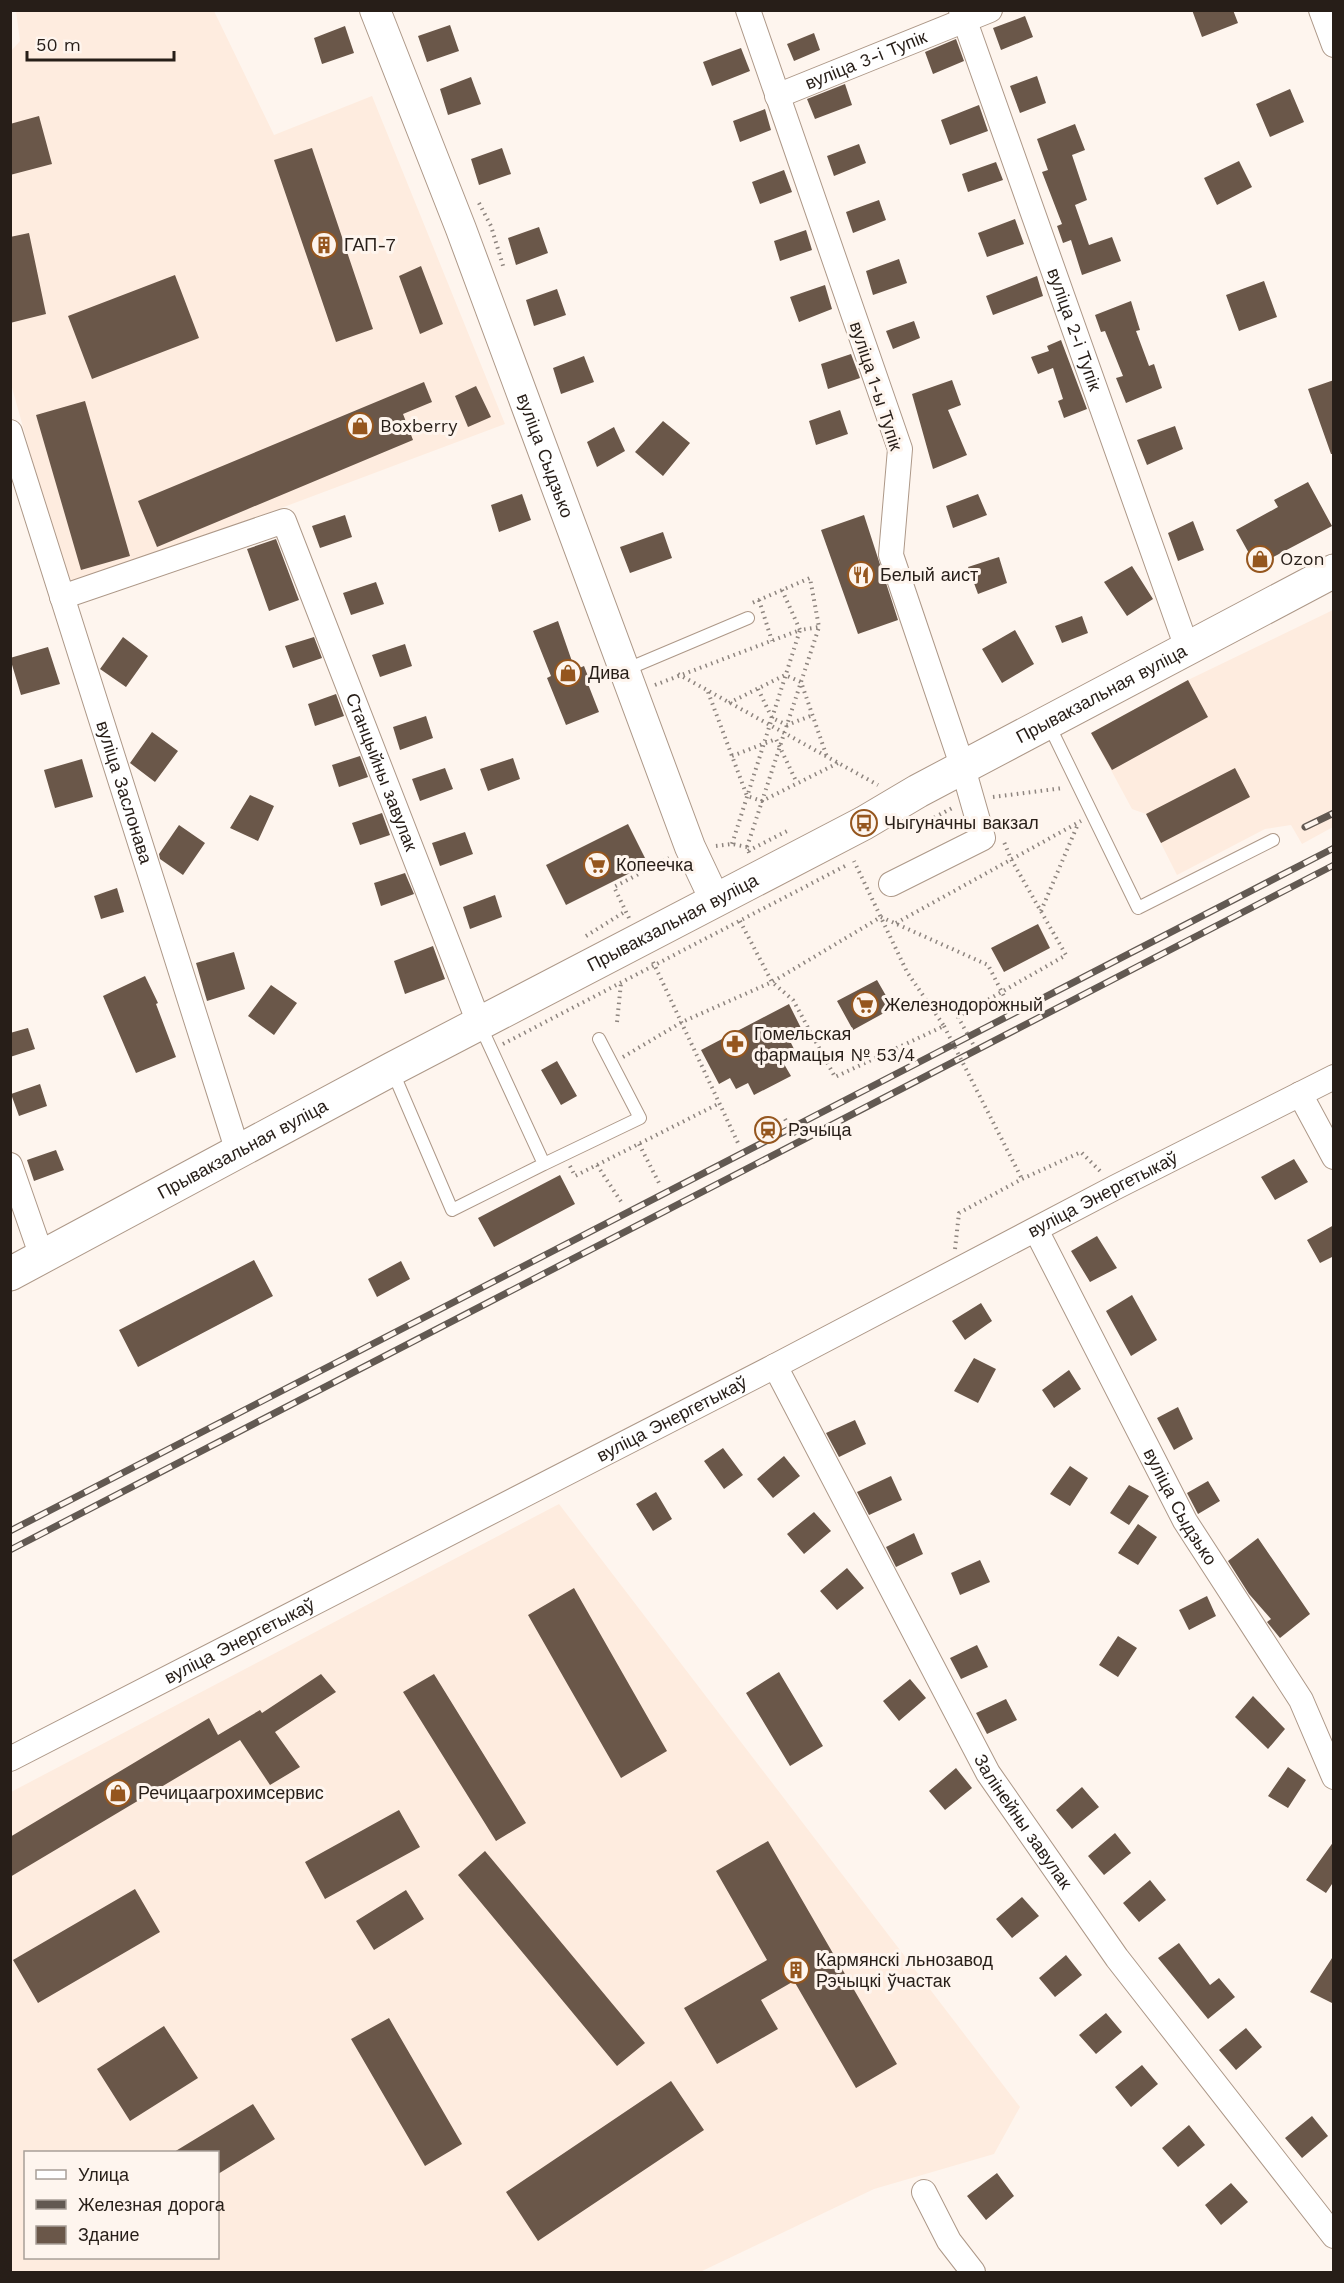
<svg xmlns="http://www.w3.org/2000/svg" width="1344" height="2283" font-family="'Work Sans',sans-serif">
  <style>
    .built { fill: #feecdf; fill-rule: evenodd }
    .building { fill: #6a5749 }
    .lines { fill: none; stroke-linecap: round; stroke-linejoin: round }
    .service-casing { stroke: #ad9888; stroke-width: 14 }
    .minor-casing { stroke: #ad9888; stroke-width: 26 }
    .tertiary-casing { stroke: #ad9888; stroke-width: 32 }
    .secondary-casing { stroke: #ad9888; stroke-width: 35 }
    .path { stroke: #8e857f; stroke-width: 4; stroke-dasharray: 1.5 4.5; stroke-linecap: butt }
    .service { stroke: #fff; stroke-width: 12 }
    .minor { stroke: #fff; stroke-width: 24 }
    .tertiary { stroke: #fff; stroke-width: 30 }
    .secondary { stroke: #fff; stroke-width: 33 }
    .rail-casing { stroke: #625952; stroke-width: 7 }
    .rail { stroke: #fef5ee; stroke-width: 4.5; stroke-dasharray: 14; stroke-linecap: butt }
    .path-bridge { stroke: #8e857f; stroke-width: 4; stroke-dasharray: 1.5 4.5; stroke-linecap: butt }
    .labels { text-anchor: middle; stroke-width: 6; stroke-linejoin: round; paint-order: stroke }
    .street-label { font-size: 18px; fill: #271e18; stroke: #fef5ee }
    .poi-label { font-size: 18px; fill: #271e18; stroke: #fef5ee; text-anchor: start }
  </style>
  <rect width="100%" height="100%" fill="#fef5ee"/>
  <path class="built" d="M16,11H214L274,135L372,96L505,424L68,588L11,384L10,52L20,41Z
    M1333,610V827L1302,844L1291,825L1265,829L1177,875L1146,814L1132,809L1091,733L1188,680Z
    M559,1504L1020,2107L994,2154L874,2189L700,2272H11V1792ZM26,2152H218V2258H26Z"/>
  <path class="building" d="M1192,10H1233L1238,23L1202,37Z
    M1025,16L1033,37L1001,50L993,28Z
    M450,25L459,51L427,62L418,36Z
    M345,26L354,53L322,64L314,38Z
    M814,33L820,50L794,61L787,44Z
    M956,39L964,61L933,74L925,52Z
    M741,48L750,71L712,86L703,62Z
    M1037,76L1046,103L1020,113L1010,86Z
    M471,77L481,104L448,115L440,89Z
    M845,84L852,105L815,119L807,99Z
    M1290,89L1304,122L1270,137L1256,104Z
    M979,105L988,131L950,145L941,120Z
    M765,109L771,130L740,142L733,121Z
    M39,116L52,164L10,175V124Z
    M1075,124L1085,150L1072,155L1087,200L1075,205L1089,245L1112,237L1121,261L1082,275L1071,240L1063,243L1057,226L1062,224L1042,172L1048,170L1037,139Z
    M859,144L866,163L834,176L827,156Z
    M312,148L373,329L336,342L274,160Z
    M502,148L511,174L479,185L471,159Z
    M1239,161L1252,187L1217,205L1204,178Z
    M996,162L1003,180L968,192L962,174Z
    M784,170L792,192L760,204L752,182Z
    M879,200L886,220L853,233L846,212Z
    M1015,219L1024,244L987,257L978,233Z
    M539,227L548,253L516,265L508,238Z
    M806,230L812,250L780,261L774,241Z
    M29,233L46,314L10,323V237Z
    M899,259L907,283L873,295L866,271Z
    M421,266L443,324L420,334L399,276Z
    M175,275L199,338L92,379L68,316Z
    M1037,276L1043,296L993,315L986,296Z
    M1264,281L1277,317L1239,331L1226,295Z
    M825,285L832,309L799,322L790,297Z
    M557,289L566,315L534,326L526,300Z
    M1131,301L1140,330L1136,331L1149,366L1154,364L1162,388L1126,403L1116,378L1123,376L1105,331L1101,332L1095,315Z
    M914,321L920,338L893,349L886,331Z
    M1061,340L1087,409L1064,418L1058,401L1063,399L1053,368L1038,374L1031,357L1049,351L1047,346Z
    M851,354L860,378L828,389L821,364Z
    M584,356L594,382L561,394L553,368Z
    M952,380L961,405L948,410L967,455L933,469L912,394Z
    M1334,380V454H1331L1308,389Z
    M424,382L432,402L403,414L413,440L157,547L138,501Z
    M476,386L491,417L468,427L455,396Z
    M85,401L130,556L81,570L36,415Z
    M840,410L848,434L816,445L809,421Z
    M663,421L690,443L663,476L635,452Z
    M1175,426L1183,449L1147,465L1137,440Z
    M614,427L625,451L597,467L587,442Z
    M1308,482L1332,526L1256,566L1236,530L1278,507L1274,500Z
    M522,494L531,520L499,532L491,505Z
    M978,494L987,515L953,528L946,506Z
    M345,515L352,537L320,548L312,526Z
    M864,515L898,620L858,634L821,530Z
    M1193,521L1204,550L1178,561L1168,533Z
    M663,532L672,558L630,573L620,547Z
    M276,539L299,600L269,611L247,549Z
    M999,557L1007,583L978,594L968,567Z
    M1132,566L1153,599L1127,616L1104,582Z
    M376,582L384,604L351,615L343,593Z
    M1082,616L1088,633L1062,643L1055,626Z
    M558,621L575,670L584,666L591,684H588L599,712L566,725L547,678L551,676L533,631Z
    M1015,630L1034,664L1002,683L982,649Z
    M123,637L148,656L126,687L100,669Z
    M314,637L322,658L293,668L285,646Z
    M405,644L412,666L380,677L372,655Z
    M48,647L60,684L21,695L10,658Z
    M1188,680L1208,717L1112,770L1091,733Z
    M336,694L344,716L315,726L308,704Z
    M426,716L433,738L400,750L393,727Z
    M152,732L178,751L155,782L130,763Z
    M360,756L368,777L339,787L332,765Z
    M513,758L520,779L488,791L480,769Z
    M82,759L93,797L55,808L44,770Z
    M445,768L453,789L420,801L412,779Z
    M1235,768L1250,797L1161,843L1146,814Z
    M250,795L274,806L258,841L230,828Z
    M382,813L390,835L360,845L352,823Z
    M628,824L648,864L566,905L546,865Z
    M179,825L205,843L183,875L160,859L159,854Z
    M465,832L473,854L440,866L432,843Z
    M405,873L414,894L381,906L374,883Z
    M117,888L124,912L101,919L94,896Z
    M495,895L502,917L470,929L463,907Z
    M1038,924L1050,948L1004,972L991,948Z
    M433,946L445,979L405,994L394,961Z
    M234,952L245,989L207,1001L196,963Z
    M145,976L158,1003L156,1004L176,1057L136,1073L103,996Z
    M877,980L893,1008L853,1030L837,1001Z
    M271,985L297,1003L274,1035L248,1016Z
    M789,1004L802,1030L788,1037L798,1057L784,1064L791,1076L754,1095L748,1083L736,1089L730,1078L719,1084L701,1050Z
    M28,1028L35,1049L10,1057V1033Z
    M557,1061L577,1096L561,1105L541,1070Z
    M40,1084L47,1106L19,1116L11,1094Z
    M56,1150L64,1170L34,1181L27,1160Z
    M1294,1159L1308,1182L1275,1200L1261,1177Z
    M560,1175L575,1204L494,1247L478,1218Z
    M1334,1225V1256L1320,1263L1307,1240Z
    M1097,1236L1117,1268L1090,1282L1071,1251Z
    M254,1260L273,1296L138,1367L119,1330Z
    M401,1261L410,1279L377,1297L368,1279Z
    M1132,1295L1157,1340L1131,1356L1106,1311Z
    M981,1303L992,1321L965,1340L952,1321Z
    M974,1358L996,1369L978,1403L954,1391Z
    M1069,1370L1081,1389L1054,1408L1042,1390Z
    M1178,1407L1193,1439L1174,1450L1157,1418Z
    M855,1420L866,1444L839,1457L826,1433Z
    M723,1448L743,1475L724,1489L704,1461Z
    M784,1456L800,1476L773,1498L757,1479Z
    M1070,1466L1088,1478L1070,1506L1050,1494Z
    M891,1476L902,1500L869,1515L857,1492Z
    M1208,1481L1220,1501L1198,1514L1187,1493Z
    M1129,1485L1149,1496L1129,1525L1110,1513Z
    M656,1492L672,1519L653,1531L636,1504Z
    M814,1512L831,1531L804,1554L787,1534Z
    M1138,1524L1157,1537L1138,1565L1118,1553Z
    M914,1533L923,1554L896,1567L886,1547Z
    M1258,1538L1310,1614L1280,1638L1267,1622L1271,1619L1249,1594L1228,1561Z
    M980,1560L990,1582L960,1595L951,1573Z
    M847,1568L864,1588L837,1610L820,1591Z
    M574,1588L667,1751L621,1778L528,1615Z
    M1207,1596L1216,1616L1189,1630L1179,1610Z
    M1118,1636L1137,1648L1118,1677L1099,1665Z
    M977,1645L988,1667L961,1679L950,1658Z
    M779,1672L823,1746L790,1766L746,1693Z
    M321,1674L336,1692L275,1732L300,1767L270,1785L240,1740L10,1877V1837L209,1718L218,1735L260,1710L262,1713Z
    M434,1674L526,1823L496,1841L403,1692Z
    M910,1679L926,1698L899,1721L883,1701Z
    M1253,1696L1285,1729L1268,1749L1235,1717Z
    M1006,1699L1017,1720L987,1734L976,1713Z
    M1288,1767L1306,1780L1288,1808L1268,1796Z
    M956,1768L972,1788L945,1810L929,1791Z
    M1082,1787L1099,1807L1072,1829L1056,1810Z
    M399,1810L420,1847L325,1899L305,1862Z
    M1115,1833L1131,1853L1104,1875L1088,1856Z
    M768,1841L897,2064L856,2088L794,1981L761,2000L778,2029L717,2064L684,2008L767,1960L716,1871Z
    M1334,1841V1881L1326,1893L1306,1880Z
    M485,1851L645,2043L617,2066L458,1875Z
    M1150,1880L1166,1900L1139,1922L1123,1903Z
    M135,1889L160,1932L38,2003L13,1960Z
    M406,1890L424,1919L374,1950L356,1921Z
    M1022,1897L1039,1916L1012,1938L996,1919Z
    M1179,1943L1210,1985L1219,1978L1235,1997L1208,2019L1158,1958Z
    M1066,1955L1082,1975L1055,1997L1039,1978Z
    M1334,1955V2004L1310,1992Z
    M1106,2013L1122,2032L1096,2054L1079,2035Z
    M389,2018L462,2144L425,2166L351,2039Z
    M164,2026L198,2078L130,2121L97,2069Z
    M1246,2028L1262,2047L1236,2070L1219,2050Z
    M1142,2065L1158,2084L1131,2107L1115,2087Z
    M671,2081L704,2130L538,2241L506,2192Z
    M253,2104L275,2139L218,2174V2152H174Z
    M1312,2116L1328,2136L1302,2158L1285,2138Z
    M1189,2125L1205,2145L1178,2167L1162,2148Z
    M997,2173L1014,2196L986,2220L967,2196Z
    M1231,2183L1248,2202L1221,2225L1205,2205Z"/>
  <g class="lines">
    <defs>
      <path id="service" d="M625,670L748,618
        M1048,723L1138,908L1273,840
        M392,1070L452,1210L544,1164L480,1025
        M544,1164L640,1118L599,1039"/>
      <g id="minor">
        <path d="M748,10L900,449L891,555L963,768L983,838L891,884"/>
        <path id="s1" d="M961,10L1187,648"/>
        <path d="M1321,10L1334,45"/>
        <path id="s2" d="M777,96L990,10"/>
        <path id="s3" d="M10,432L238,1152"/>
        <path id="s4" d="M62,597L284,521L479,1023"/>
        <path d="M1300,1094L1334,1157"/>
        <path d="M10,1165L42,1257"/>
        <path id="s5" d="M1036,1230L1185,1521L1301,1700L1334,1777"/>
        <path id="s6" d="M775,1366L988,1773L1117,1958L1334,2236"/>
        <path id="s7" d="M10,1759L775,1366L1116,1187L1334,1077"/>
        <path d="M924,2192L949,2241L973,2272"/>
      </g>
      <g id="tertiary">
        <path id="s8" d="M375,10L461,229L690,847L715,900"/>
      </g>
      <g id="secondary">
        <path id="s9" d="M10,1274L392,1069L864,823L918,791L1334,571"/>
      </g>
    </defs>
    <use href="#service" class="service-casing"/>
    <use href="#minor" class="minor-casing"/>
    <use href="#tertiary" class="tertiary-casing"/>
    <use href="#secondary" class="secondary-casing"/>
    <path class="path" d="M479,203L491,226L504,269
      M782,590L800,630L819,627
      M759,600L772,641
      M678,674L878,785
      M655,685L800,630L732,844
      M758,689L772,718L787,725L813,715
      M708,692L747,796L762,801L838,763
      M729,703L785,675L801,682L827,757
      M732,756L776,739L797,783
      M993,797L1063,788
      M913,829L954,807
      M716,846L732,844L747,847L750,855
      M747,847L819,627L810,578L752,603
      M748,851L789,830
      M1041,911L1078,824
      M629,918L614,887L669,858
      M740,921L772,982L793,1000L835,1077L944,1026L907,972L854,861
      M896,923L1081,821
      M586,936L626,911
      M653,962L738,1143
      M617,1022L621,983
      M503,1044L845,866
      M973,1044L958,1017L1066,955L1011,859L1004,842
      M623,1057L682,1022L772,982L881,917L988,965L1008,1004
      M785,1119L795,1136
      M639,1144L659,1183
      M597,1165L622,1203
      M570,1166L575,1176L720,1103
      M955,1249L959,1213L1022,1179L1081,1152L1100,1171"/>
    <use href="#service" class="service"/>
    <use href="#minor" class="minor"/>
    <use href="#tertiary" class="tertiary"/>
    <use href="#secondary" class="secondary"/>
    <defs>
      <path id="rail" d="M1305,827L1334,813
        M10,1531L1334,848
        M10,1550L1334,865"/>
    </defs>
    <use href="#rail" class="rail-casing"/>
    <use href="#rail" class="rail"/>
    <path class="path-bridge" d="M944,1026L1022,1179"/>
  </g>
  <defs>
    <symbol id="building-ring" viewBox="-11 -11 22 22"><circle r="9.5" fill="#fef5ee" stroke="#95561e" stroke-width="1.5"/><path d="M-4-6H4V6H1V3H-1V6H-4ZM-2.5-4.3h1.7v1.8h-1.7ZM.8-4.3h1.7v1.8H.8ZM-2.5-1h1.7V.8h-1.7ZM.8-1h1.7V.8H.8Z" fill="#95561e"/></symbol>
    <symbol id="shop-ring" viewBox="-11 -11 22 22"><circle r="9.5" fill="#fef5ee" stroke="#95561e" stroke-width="1.5"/><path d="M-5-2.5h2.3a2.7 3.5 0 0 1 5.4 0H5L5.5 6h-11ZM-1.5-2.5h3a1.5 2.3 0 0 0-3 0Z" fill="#95561e"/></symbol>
    <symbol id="restaurant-ring" viewBox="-11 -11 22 22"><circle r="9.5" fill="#fef5ee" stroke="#95561e" stroke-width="1.5"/><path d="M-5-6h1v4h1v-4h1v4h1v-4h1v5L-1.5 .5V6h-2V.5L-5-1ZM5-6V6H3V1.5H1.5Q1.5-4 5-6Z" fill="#95561e"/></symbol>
    <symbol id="bus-ring" viewBox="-11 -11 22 22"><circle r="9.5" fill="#fef5ee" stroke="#95561e" stroke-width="1.5"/><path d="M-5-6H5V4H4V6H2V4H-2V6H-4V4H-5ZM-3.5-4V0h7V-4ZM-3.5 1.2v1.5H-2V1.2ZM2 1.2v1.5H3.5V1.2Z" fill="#95561e"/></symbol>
    <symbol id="supermarket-ring" viewBox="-11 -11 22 22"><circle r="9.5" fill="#fef5ee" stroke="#95561e" stroke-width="1.5"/><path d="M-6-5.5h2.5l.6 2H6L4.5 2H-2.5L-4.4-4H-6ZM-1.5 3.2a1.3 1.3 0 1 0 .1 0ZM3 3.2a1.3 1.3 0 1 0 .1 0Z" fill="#95561e"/></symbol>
    <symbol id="pharmacy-ring" viewBox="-11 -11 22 22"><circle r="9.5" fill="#fef5ee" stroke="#95561e" stroke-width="1.5"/><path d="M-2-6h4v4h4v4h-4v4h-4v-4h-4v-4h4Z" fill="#95561e"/></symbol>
    <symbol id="station-ring" viewBox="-11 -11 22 22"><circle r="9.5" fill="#fef5ee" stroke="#95561e" stroke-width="1.5"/><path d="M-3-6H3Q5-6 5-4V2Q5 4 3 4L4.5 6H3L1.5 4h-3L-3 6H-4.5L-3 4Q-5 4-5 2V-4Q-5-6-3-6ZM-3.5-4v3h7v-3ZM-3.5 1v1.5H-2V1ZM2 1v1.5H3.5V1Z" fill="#95561e"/></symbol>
  </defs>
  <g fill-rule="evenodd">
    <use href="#building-ring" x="309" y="230" width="30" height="30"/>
    <use href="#shop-ring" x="345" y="411" width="30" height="30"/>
    <use href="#shop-ring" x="1245" y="544" width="30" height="30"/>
    <use href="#restaurant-ring" x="846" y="560" width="30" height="30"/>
    <use href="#shop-ring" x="553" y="658" width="30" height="30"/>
    <use href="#bus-ring" x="849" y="808" width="30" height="30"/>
    <use href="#supermarket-ring" x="582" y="850" width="30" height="30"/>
    <use href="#supermarket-ring" x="850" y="990" width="30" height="30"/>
    <use href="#pharmacy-ring" x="720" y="1029" width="30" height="30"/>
    <use href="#station-ring" x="753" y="1115" width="30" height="30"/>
    <use href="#shop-ring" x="103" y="1778" width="30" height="30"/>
    <use href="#building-ring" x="781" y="1955" width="30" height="30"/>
  </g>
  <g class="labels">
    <g class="street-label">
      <text dy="6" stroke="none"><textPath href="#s2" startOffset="96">вуліца 3-і Тупік</textPath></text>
      <text dy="6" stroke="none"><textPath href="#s1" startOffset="339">вуліца 2-і Тупік</textPath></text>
      <text transform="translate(876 386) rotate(72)" y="6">вуліца 1-ы Тупік</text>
      <text dy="6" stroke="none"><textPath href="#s8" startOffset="477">вуліца Сыдзько</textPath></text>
      <text dy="6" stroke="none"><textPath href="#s9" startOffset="1236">Прывакзальная вуліца</textPath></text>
      <text dy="6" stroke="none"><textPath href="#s4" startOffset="504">Станцыйны завулак</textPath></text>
      <text dy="6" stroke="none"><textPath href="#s3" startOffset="378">вуліца Заслонава</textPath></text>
      <text dy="6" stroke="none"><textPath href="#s9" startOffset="750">Прывакзальная вуліца</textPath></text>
      <text dy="6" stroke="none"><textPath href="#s9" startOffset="264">Прывакзальная вуліца</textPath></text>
      <text dy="6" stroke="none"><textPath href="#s7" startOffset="1230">вуліца Энергетыкаў</textPath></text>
      <text dy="6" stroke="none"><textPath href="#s7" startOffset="744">вуліца Энергетыкаў</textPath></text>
      <text dy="6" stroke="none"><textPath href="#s5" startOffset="312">вуліца Сыдзько</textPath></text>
      <text dy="6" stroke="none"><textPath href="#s7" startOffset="258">вуліца Энергетыкаў</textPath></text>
      <text dy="6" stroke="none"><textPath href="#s6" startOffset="519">Залінейны завулак</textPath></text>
    </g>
    <g class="poi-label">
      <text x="344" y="251">ГАП-7</text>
      <text x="380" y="432">Boxberry</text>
      <text x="1280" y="565">Ozon</text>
      <text x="880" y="581">Белый аист</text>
      <text x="588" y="679">Дива</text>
      <text x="884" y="829">Чыгуначны вакзал</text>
      <text x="616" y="871">Копеечка</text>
      <text x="884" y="1011">Железнодорожный</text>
      <text x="754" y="1040">Гомельская<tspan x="754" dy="21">фармацыя № 53/4</tspan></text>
      <text x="788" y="1136">Рэчыца</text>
      <text x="138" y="1799">Речицаагрохимсервис</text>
      <text x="816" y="1966">Кармянскі льнозавод<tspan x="816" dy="21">Рэчыцкі ўчастак</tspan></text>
    </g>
  </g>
  <rect width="1344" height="2283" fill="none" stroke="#271e18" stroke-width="24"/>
  <rect x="24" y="2151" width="195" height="108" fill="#fef5ee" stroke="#a89f98" stroke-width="1.5"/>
  <rect x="36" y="2170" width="30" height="9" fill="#ffffff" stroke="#a89f98" stroke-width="1.5"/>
  <text x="78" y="2181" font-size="18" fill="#271e18">Улица</text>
  <rect x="36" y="2200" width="30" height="9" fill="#625952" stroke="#a89f98" stroke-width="1.5"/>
  <text x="78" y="2211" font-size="18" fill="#271e18">Железная дорога</text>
  <rect x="36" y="2226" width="30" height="18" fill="#6a5749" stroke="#a89f98" stroke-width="1.5"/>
  <text x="78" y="2241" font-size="18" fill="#271e18">Здание</text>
  <path d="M27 51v9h147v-9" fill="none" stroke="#271e18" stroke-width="3"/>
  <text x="36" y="51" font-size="18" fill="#271e18" stroke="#fef5ee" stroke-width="4.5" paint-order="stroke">50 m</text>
</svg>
